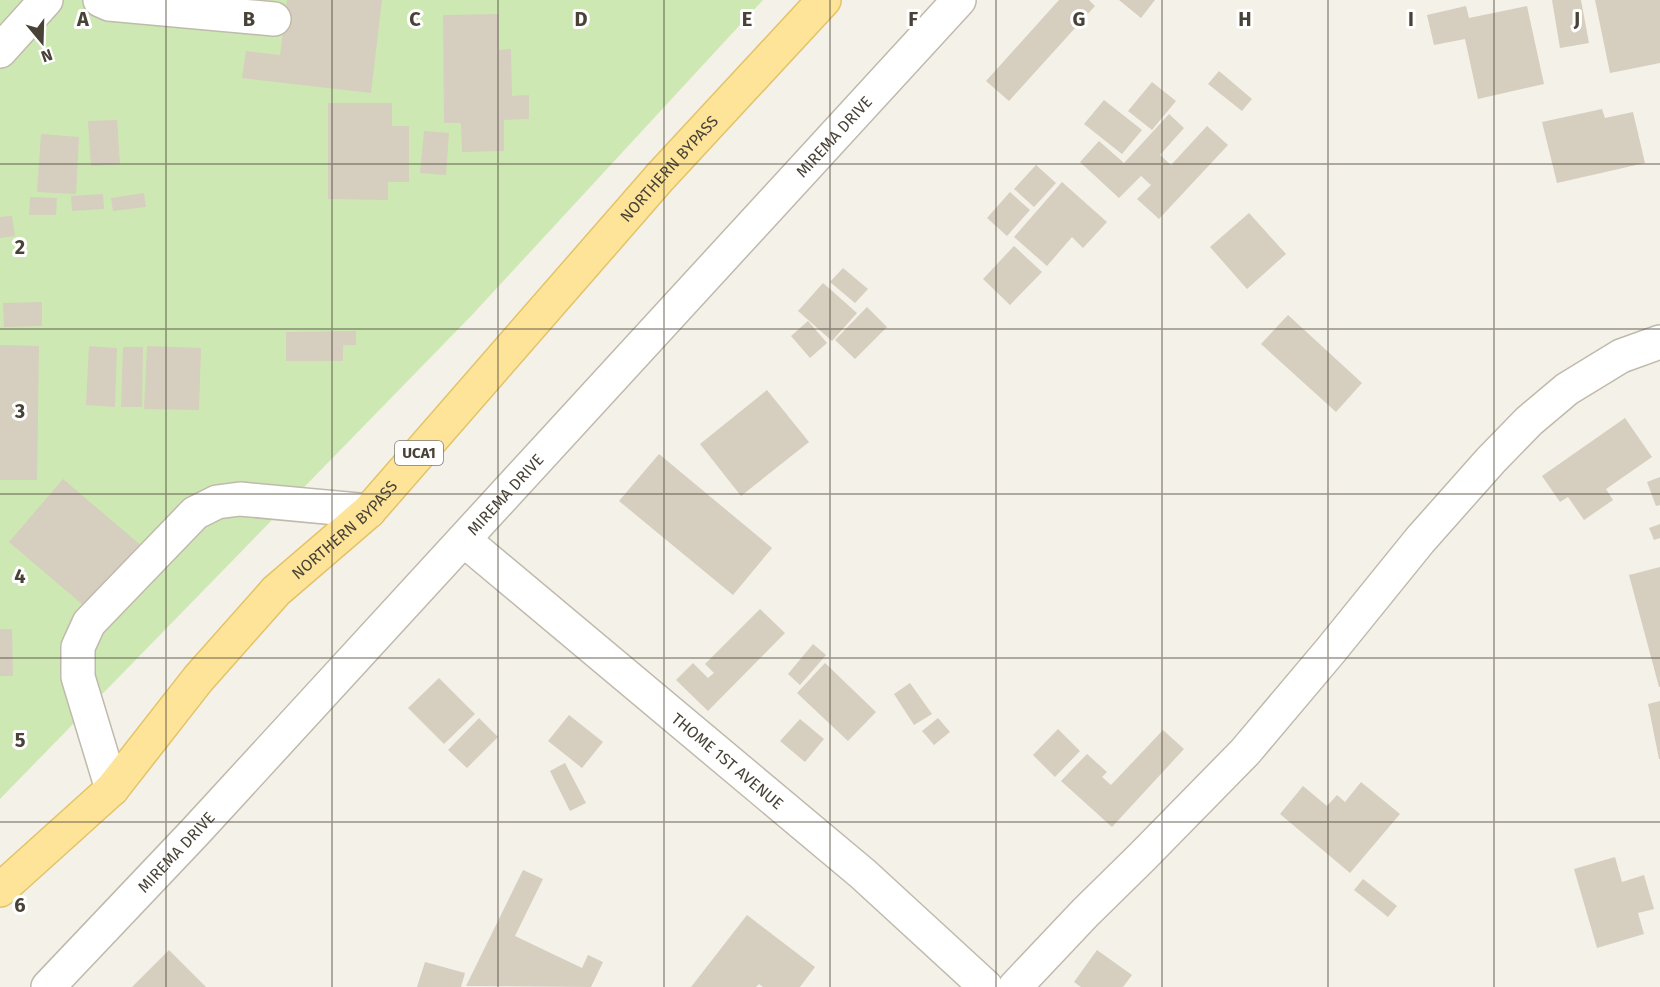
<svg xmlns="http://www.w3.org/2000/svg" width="1660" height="987" font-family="'Fira Sans',sans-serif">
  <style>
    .green { fill: #cee8b3 }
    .building { fill: #d6cebf }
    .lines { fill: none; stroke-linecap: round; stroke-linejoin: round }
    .minor-casing { stroke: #c0baac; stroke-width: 36 }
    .major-casing { stroke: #e3c368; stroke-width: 36 }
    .minor { stroke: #fff; stroke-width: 33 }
    .major { stroke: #fde499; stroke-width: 33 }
    .grid { fill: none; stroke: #484237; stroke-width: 1.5; stroke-opacity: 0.55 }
    .labels { text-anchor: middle; stroke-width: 6; stroke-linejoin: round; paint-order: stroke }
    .shield { fill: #fff; stroke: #7f7b73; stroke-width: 1.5 }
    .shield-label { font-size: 15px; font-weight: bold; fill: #484237 }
    .street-label { font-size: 16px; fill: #484237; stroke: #fff }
    .grid-label { font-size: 20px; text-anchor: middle; font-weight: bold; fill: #484237; stroke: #fff; stroke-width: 6; stroke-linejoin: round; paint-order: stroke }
  </style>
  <rect width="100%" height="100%" fill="#f4f1e9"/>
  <path class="green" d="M0,0H763L472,315L0,799Z"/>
  <path class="building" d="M287,0H382L371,93L242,78L246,51L280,55Z
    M1059,0H1089L1095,6L1009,101L986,81Z
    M1119,0H1155L1141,18Z
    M1552,0H1581L1589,43L1560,48Z
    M1595,0H1660V63L1610,73Z
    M1466,6L1469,18L1527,6L1544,84L1478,99L1465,39L1434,45L1427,15Z
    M499,14V50L511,49L512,96L529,95V119L504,120V151L462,152L461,123H444L443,15Z
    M1219,71L1252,99L1242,111L1208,84Z
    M1152,82L1176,101L1152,130L1128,111Z
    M1104,100L1142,130L1122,154L1084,124Z
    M328,103H392V126H409V182H388V200L328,199Z
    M1602,109L1605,118L1633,112L1645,163L1557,183L1542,122Z
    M1169,114L1184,128L1160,155L1171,165L1207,126L1228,145L1159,219L1137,199L1151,185L1141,176L1119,198L1080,162L1099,141L1124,163Z
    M117,120L120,164L91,166L88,121Z
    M424,131L449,133L446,175L420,173Z
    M41,134L79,137L76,194L37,192Z
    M1036,165L1056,183L1034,207L1014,189Z
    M1062,182L1107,222L1083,248L1072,237L1047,266L1014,237Z
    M1010,192L1030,210L1007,236L987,218Z
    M144,193L146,207L113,211L111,198Z
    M103,194L104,209L72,211L71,196Z
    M30,197L57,198L56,215H29Z
    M1249,213L1286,254L1247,289L1210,247Z
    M12,216L15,236L0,238V217Z
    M1014,246L1042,272L1010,305L983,279Z
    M843,268L868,289L855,303L830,282Z
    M823,283L857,313L832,341L798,311Z
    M42,302V326L4,327L3,303Z
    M867,307L887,327L855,359L835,340Z
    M1288,315L1362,383L1336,412L1261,344Z
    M808,321L827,343L810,358L791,336Z
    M356,331V345H343V361H286V332Z
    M0,345L39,346L37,480H0Z
    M89,346L117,348L115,407L86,405Z
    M147,346L201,348L199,410L144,409Z
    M123,347H143L142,407H121Z
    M767,390L809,442L741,496L700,444Z
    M1625,418L1652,457L1606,489L1613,500L1584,520L1568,497L1560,502L1542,476Z
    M659,454L772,548L733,595L619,501Z
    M1660,477V505L1656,506L1647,482Z
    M63,479L144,548L90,611L9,542Z
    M1660,524V538L1654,540L1649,528Z
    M1660,567V687H1659L1629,575Z
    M760,609L785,633L708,711L676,680L693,663L708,678L714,673L705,664Z
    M0,629H12L13,676H0Z
    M813,644L826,655L800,685L788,674Z
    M825,663L876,712L848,741L797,693Z
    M439,678L475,714L444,744L408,708Z
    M910,683L932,714L914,725L894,694Z
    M1660,701V759H1659L1648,704Z
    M569,715L603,742L582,768L548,741Z
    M479,718L498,737L467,768L448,750Z
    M938,718L950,732L934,745L922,731Z
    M800,719L824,739L805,762L780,741Z
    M1058,729L1080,751L1055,777L1033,755Z
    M1163,730L1184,749L1112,827L1061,781L1087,754L1107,772L1102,777L1111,785Z
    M565,763L586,803L570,811L550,771Z
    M1361,782L1400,814L1350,873L1280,814L1303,786L1327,806L1337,795L1345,802Z
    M1615,857L1622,882L1644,875L1654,909L1638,913L1644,934L1597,948L1574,869Z
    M523,870L543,879L515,936L582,968L588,955L603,962L591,987L466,986Z
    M1363,879L1397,906L1388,917L1354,890Z
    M747,915L815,967L800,987H763L759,984L756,987H691Z
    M169,950L206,987H132Z
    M1097,950L1132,975L1123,987H1081L1074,982Z
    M425,962L465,973L461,987H417Z"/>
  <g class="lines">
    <defs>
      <g id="minor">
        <path d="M100,0L109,4L274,19"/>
        <path d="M0,51L46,0"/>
        <path id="s1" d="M464,540L863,874L986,987"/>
        <path d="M112,789L78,677V647L89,623L195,513L217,502L240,499L369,511"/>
        <path id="s2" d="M48,987L195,832L959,0"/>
        <path d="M1015,987L1085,913L1142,857L1245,752L1331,650L1420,540L1491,460L1529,421L1567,389L1621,356L1660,342"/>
      </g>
      <g id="major">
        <path id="s3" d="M0,890L112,789L198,679L276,591L369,511L660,177L824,0"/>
      </g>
    </defs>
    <use href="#minor" class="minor-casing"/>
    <use href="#major" class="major-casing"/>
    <use href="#minor" class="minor"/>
    <use href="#major" class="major"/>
  </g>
  <path class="grid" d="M166,0V987M332,0V987M498,0V987M664,0V987M830,0V987M996,0V987M1162,0V987M1328,0V987M1494,0V987M0,164H1660M0,329H1660M0,494H1660M0,658H1660M0,822H1660"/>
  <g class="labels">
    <rect class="shield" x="395" y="441" width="48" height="24" rx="4.5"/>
    <g class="shield-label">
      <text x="419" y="458">UCA1</text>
    </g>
    <g class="street-label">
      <text dy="6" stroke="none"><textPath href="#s2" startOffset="1158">MIREMA DRIVE</textPath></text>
      <text dy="6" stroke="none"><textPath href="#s3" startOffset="986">NORTHERN BYPASS</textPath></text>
      <text dy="6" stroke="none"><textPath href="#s2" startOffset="672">MIREMA DRIVE</textPath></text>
      <text dy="6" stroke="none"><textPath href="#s3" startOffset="500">NORTHERN BYPASS</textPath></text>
      <text dy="6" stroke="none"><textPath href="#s1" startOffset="344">THOME 1ST AVENUE</textPath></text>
      <text dy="6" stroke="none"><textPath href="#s2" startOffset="186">MIREMA DRIVE</textPath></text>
    </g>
  </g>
  <g class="grid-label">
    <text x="83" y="26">A</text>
    <text x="249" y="26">B</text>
    <text x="415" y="26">C</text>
    <text x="581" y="26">D</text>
    <text x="747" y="26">E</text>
    <text x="913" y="26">F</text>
    <text x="1079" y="26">G</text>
    <text x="1245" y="26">H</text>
    <text x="1411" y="26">I</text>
    <text x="1577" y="26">J</text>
    <text x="20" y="254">2</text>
    <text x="20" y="418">3</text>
    <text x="20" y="583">4</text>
    <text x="20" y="747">5</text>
    <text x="20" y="912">6</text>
  </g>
  <g transform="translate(42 42) rotate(161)" stroke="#ffffff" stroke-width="4.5" paint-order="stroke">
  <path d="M0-4.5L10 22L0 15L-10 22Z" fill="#484237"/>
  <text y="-9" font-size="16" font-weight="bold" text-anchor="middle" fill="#484237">N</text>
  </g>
</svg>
